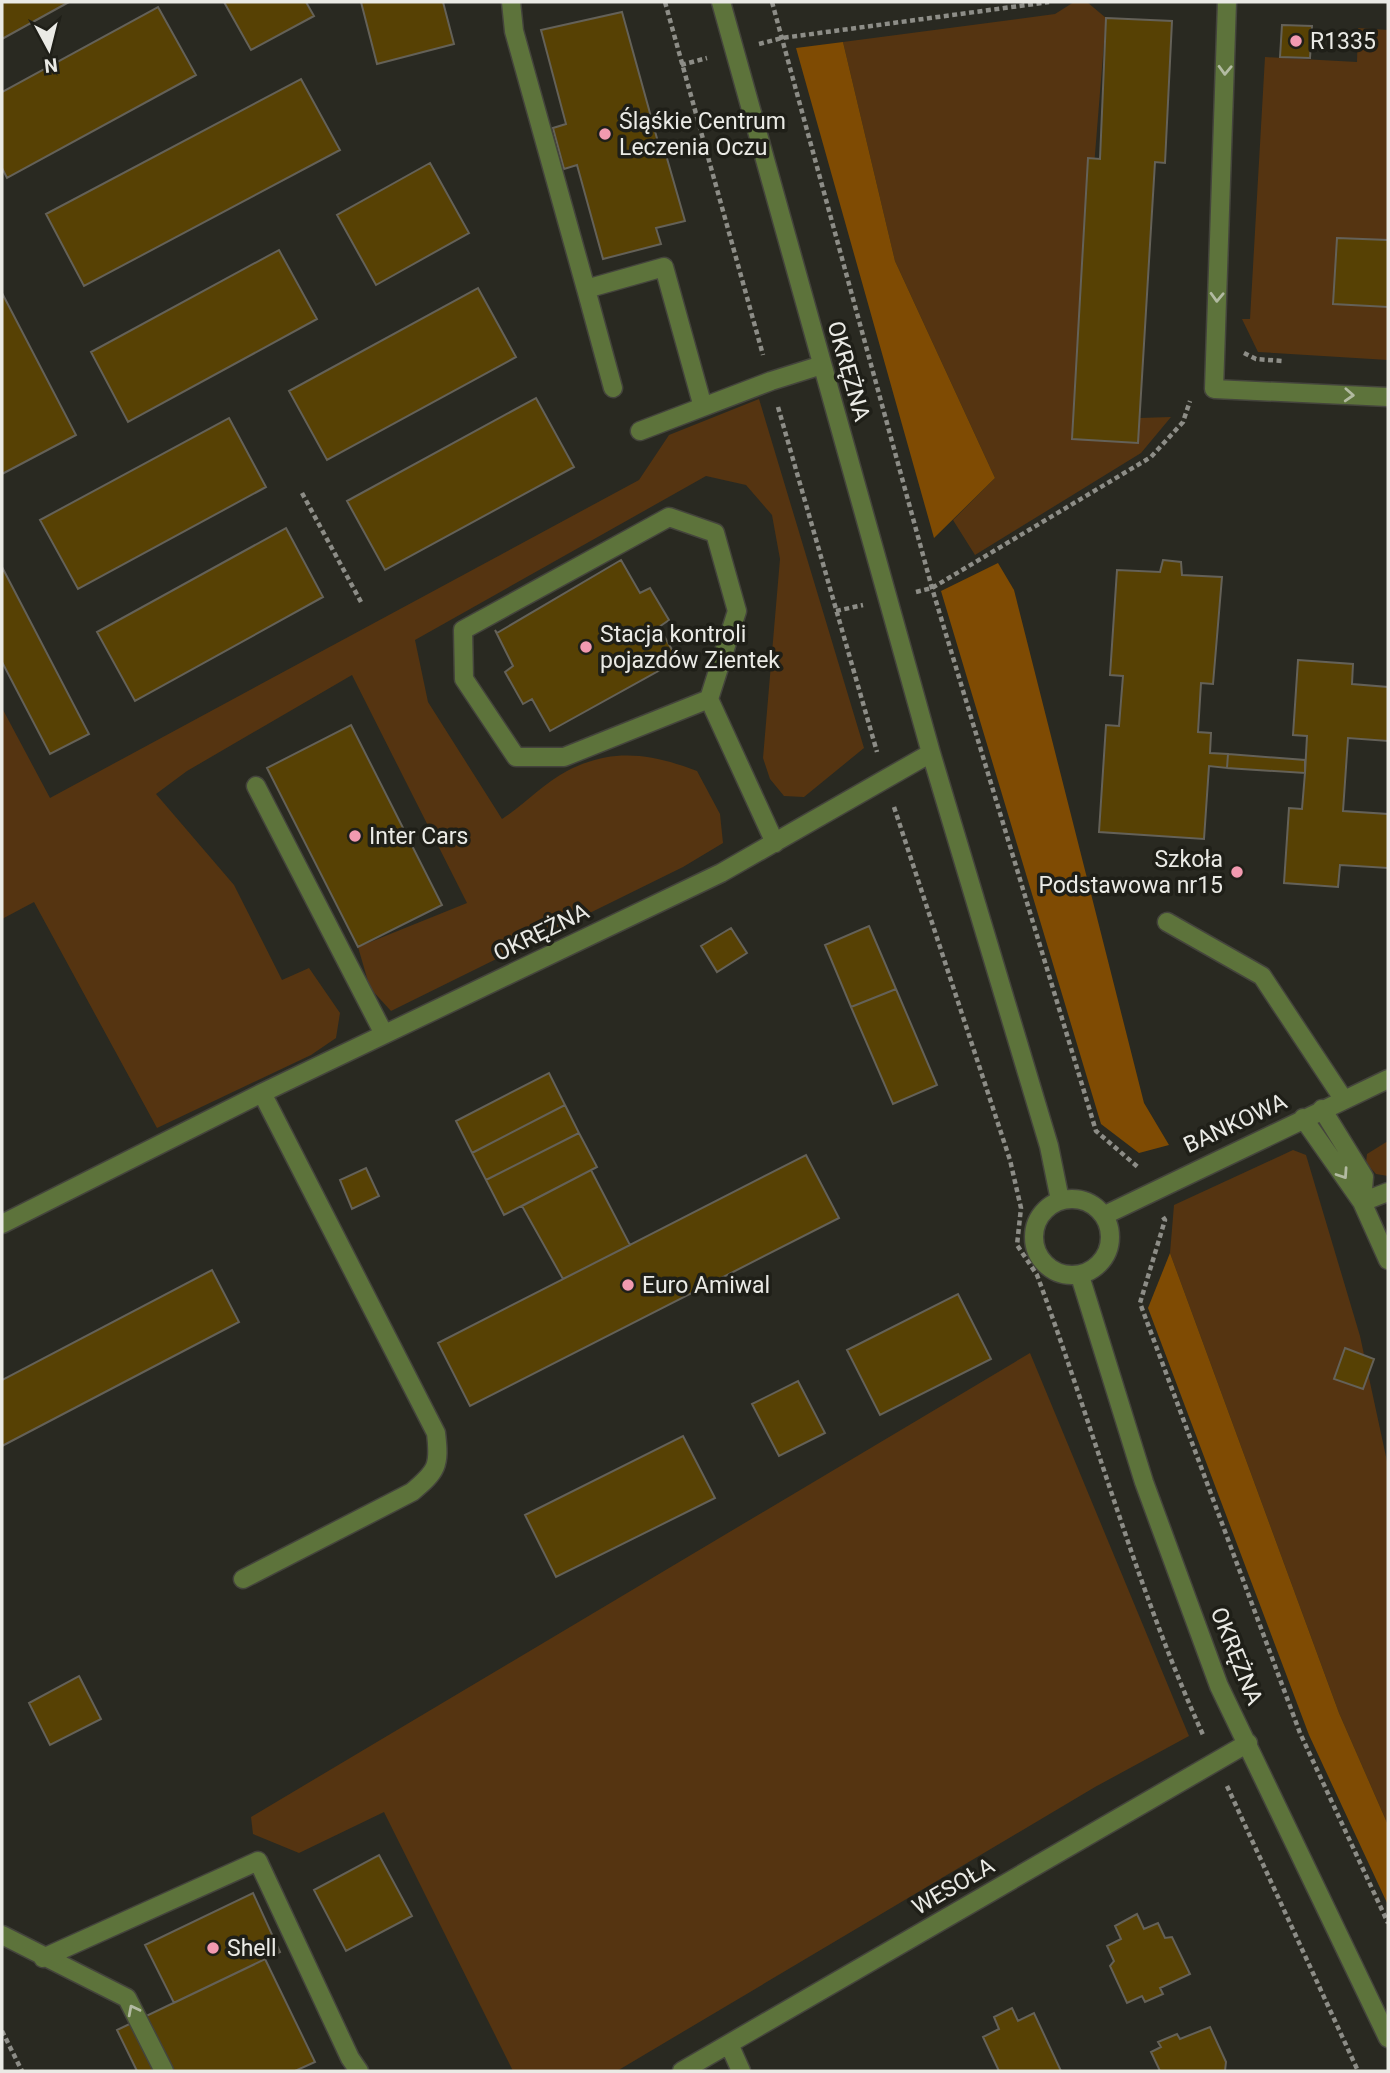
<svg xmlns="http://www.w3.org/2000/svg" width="1390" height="2073" font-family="Roboto,sans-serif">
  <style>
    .green { fill: #553411 }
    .forest { fill: #7f4b03 }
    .building { fill: #574104; stroke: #646158; stroke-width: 2 }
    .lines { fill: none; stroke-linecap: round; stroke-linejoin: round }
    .minor-casing { stroke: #44443c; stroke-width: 21 }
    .path { stroke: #8d8d87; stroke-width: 4.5; stroke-dasharray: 5 3.5; stroke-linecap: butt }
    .minor { stroke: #5d733b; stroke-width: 18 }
    .oneway { stroke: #b2baa1 }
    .poi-dot { fill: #f29ab0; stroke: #1f1f18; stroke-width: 2.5 }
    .labels { text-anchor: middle; stroke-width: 7; stroke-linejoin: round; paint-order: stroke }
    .poi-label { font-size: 23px; fill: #eaeae5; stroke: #1f1f18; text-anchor: start }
    .street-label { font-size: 23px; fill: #eaeae5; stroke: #1f1f18 }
  </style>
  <rect width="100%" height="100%" fill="#292921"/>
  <path class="green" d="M1074,2H1087L1106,18L1072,439L1137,443L1139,418L1171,417L1141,453L975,555L953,520L995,478L895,261L843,42L1055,14Z
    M1358,28L1388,30V240L1337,238L1333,304L1388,307V360L1258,352L1242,319H1250L1265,57L1357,62Z
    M759,399L864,748L804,797L784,796L770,779L763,758L780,559L772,515L746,485L706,476L415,640L428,702L502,819C524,805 544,783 567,771C613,747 652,754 697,771L720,814L723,843L683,867L391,1011L370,988L358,947L467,903L352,675L187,771L156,794L234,885L282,980L309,968L340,1013L336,1038L311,1055L157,1128L34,902L2,919V708L50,798L639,480L669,435Z
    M1388,1141V1176L1376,1174L1366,1163L1367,1154Z
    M1293,1150L1306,1155L1360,1336L1388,1466V1825L1339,1713L1170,1253L1174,1205Z
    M1030,1353L1189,1736L1095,1787L617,2071H513L384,1812L299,1853L253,1834L251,1817Z"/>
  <path class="forest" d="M843,42L895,261L995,478L934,538L796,48Z
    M998,563L1014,590L1144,1103L1169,1145L1139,1153L1101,1124L941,591Z
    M1170,1253L1339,1713L1388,1825V1905L1309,1735L1148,1308Z"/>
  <path class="building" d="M2,2H69L2,39Z
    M224,2H306L314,16L251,50Z
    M361,2H443L454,44L377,64Z
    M158,7L196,75L7,178L2,168V92Z
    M622,12L658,142L662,141L685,221L656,228L661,244L603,259L577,165L564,169L553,128L566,124L541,30Z
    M1106,18L1172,21L1165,163L1155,162L1138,443L1072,439L1088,158L1100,159Z
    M1282,25L1312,26L1310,58L1280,57Z
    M301,79L340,150L84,286L46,214Z
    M430,163L469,233L376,285L337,215Z
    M1337,238L1388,240V307L1333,304Z
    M279,250L317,319L128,422L91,352Z
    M478,288L516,357L327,460L289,391Z
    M2,293L76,435L2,474Z
    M536,398L574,467L385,570L347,501Z
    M229,418L266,487L78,589L40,520Z
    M286,528L323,597L135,701L97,632Z
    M621,560L640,593L650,588L669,620L659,627L678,660L550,731L532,699L523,704L505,672L513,666L495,630L497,633Z
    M1163,560L1181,562L1182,575L1222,577L1213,684L1201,683L1198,732L1211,733L1210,753L1228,754L1227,768L1209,766L1204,839L1099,832L1106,725L1119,726L1123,676L1110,675L1117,570L1160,572Z
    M2,567L89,734L50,754L2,662Z
    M1298,660L1353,664L1352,684L1388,687V741L1348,738L1343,811L1388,814V868L1340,865L1338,887L1284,883L1289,808L1302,809L1305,773L1307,736L1293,735Z
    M351,725L442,905L358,947L267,768Z
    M1228,754L1305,760V773L1227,768Z
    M869,926L896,989L851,1007L825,945Z
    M731,928L747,953L717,972L701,946Z
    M896,989L937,1085L893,1104L851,1007Z
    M549,1073L565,1105L472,1153L456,1121Z
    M565,1105L579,1133L486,1180L472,1153Z
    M579,1133L597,1167L504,1215L486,1180Z
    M806,1155L839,1218L470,1406L438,1343Z
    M366,1168L379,1196L352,1209L340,1180Z
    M591,1170L630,1245L563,1279L522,1206Z
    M212,1270L239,1322L2,1446V1380Z
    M958,1294L991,1359L880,1415L847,1350Z
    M1345,1348L1374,1359L1363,1389L1334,1379Z
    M798,1381L825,1433L779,1456L752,1404Z
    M683,1436L715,1498L556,1577L525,1515Z
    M79,1676L101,1719L50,1745L29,1703Z
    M379,1855L412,1916L346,1951L314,1890Z
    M253,1893L280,1952L174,2003L145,1945Z
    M1137,1914L1144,1929L1158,1923L1165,1938L1172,1937L1190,1974L1160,1988L1163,1994L1145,2002L1142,1996L1127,2003L1110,1966L1114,1961L1107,1946L1121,1939L1115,1926Z
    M265,1959L315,2062L295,2071H137L117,2030Z
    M1012,2008L1018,2021L1034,2013L1061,2071H999L983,2037L999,2029L994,2017Z
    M1210,2027L1226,2062L1225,2071H1160L1151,2052L1161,2047L1158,2042L1177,2034L1180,2039Z"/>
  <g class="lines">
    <defs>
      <path id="minor" d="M511,2L514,31L586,289L664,267L703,407
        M721,2L931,753L1049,1146L1060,1200
        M1227,2L1214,389L1388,397
        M586,289L613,388
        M640,431L771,381L822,365
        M709,699L564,757H516L464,679L463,630L669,517L715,533L737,611L709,699L775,843
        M256,786L384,1034
        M1167,922L1262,976L1344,1100
        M1303,1118L1362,1202L1364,1177L1322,1109
        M1388,1192L1362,1202L1388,1260
        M1034 1237a38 38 0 1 1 76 0a38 38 0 1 1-76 0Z
        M1105,1215L1388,1079
        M2,1224L262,1093L721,873L931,753
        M1080,1276L1144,1482L1219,1686L1388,2038
        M243,1579L412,1492C437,1471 440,1466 436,1433L262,1093
        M2,1935L127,1998L164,2071
        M43,1958L258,1861L350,2058L359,2071
        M729,2044L741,2071
        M682,2071L1248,1743"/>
    </defs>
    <use href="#minor" class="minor-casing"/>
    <path class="path" d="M665,2L763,355
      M772,2L932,588L1096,1131L1139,1168
      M759,44L782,38L1049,2
      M681,65L707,58
      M1244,353L1256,359L1283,361
      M778,407L877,752
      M302,493L361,602
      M916,592L932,588L1151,457L1183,422L1190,401
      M836,611L863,605
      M894,807L1010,1160L1021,1208L1017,1245L1037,1275C1094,1428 1136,1588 1204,1737
      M1163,1217L1165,1220L1140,1303L1300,1733L1388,1923
      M1227,1786L1358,2071
      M2,2031L22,2071"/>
    <use href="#minor" class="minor"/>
  </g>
  <defs><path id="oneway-chevron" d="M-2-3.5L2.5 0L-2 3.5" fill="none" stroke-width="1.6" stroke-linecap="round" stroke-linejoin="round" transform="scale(1.75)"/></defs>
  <g class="oneway">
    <use href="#oneway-chevron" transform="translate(1225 70) rotate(92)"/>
    <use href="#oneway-chevron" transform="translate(1217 297) rotate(92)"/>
    <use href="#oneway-chevron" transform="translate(1349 395) rotate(3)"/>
    <use href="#oneway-chevron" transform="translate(1343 1174) rotate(56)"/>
    <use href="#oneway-chevron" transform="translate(133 2010) rotate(-117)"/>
  </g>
  <g class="poi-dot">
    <circle cx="1296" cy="41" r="7"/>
    <circle cx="605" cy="134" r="7"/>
    <circle cx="586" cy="647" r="7"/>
    <circle cx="355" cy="836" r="7"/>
    <circle cx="1237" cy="872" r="7"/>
    <circle cx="628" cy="1285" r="7"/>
    <circle cx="213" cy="1948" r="7"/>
  </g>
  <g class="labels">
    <g class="poi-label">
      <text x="1310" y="49">R1335</text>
      <text x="619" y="129">Śląśkie Centrum<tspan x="619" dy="26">Leczenia Oczu</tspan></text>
      <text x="600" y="642">Stacja kontroli<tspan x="600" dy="26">pojazdów Zientek</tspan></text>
      <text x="369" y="844">Inter Cars</text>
      <text x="1223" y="867" text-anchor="end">Szkoła<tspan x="1223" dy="26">Podstawowa nr15</tspan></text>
      <text x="642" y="1293">Euro Amiwal</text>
      <text x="227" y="1956">Shell</text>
    </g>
    <g class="street-label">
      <text transform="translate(849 371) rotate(74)" y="8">OKRĘŻNA</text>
      <text transform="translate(541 932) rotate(-26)" y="8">OKRĘŻNA</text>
      <text transform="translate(1235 1123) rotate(-25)" y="8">BANKOWA</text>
      <text transform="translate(1237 1656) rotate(68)" y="8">OKRĘŻNA</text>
      <text transform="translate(953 1886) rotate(-30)" y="8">WESOŁA</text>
    </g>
  </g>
  <rect width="1390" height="2073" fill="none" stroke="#eaeae5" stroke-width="7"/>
  <g transform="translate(49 49) rotate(173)" stroke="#1f1f18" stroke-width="5" paint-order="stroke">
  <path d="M0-5L12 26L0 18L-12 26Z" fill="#eaeae5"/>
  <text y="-10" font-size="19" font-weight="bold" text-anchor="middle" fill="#eaeae5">N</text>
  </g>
</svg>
